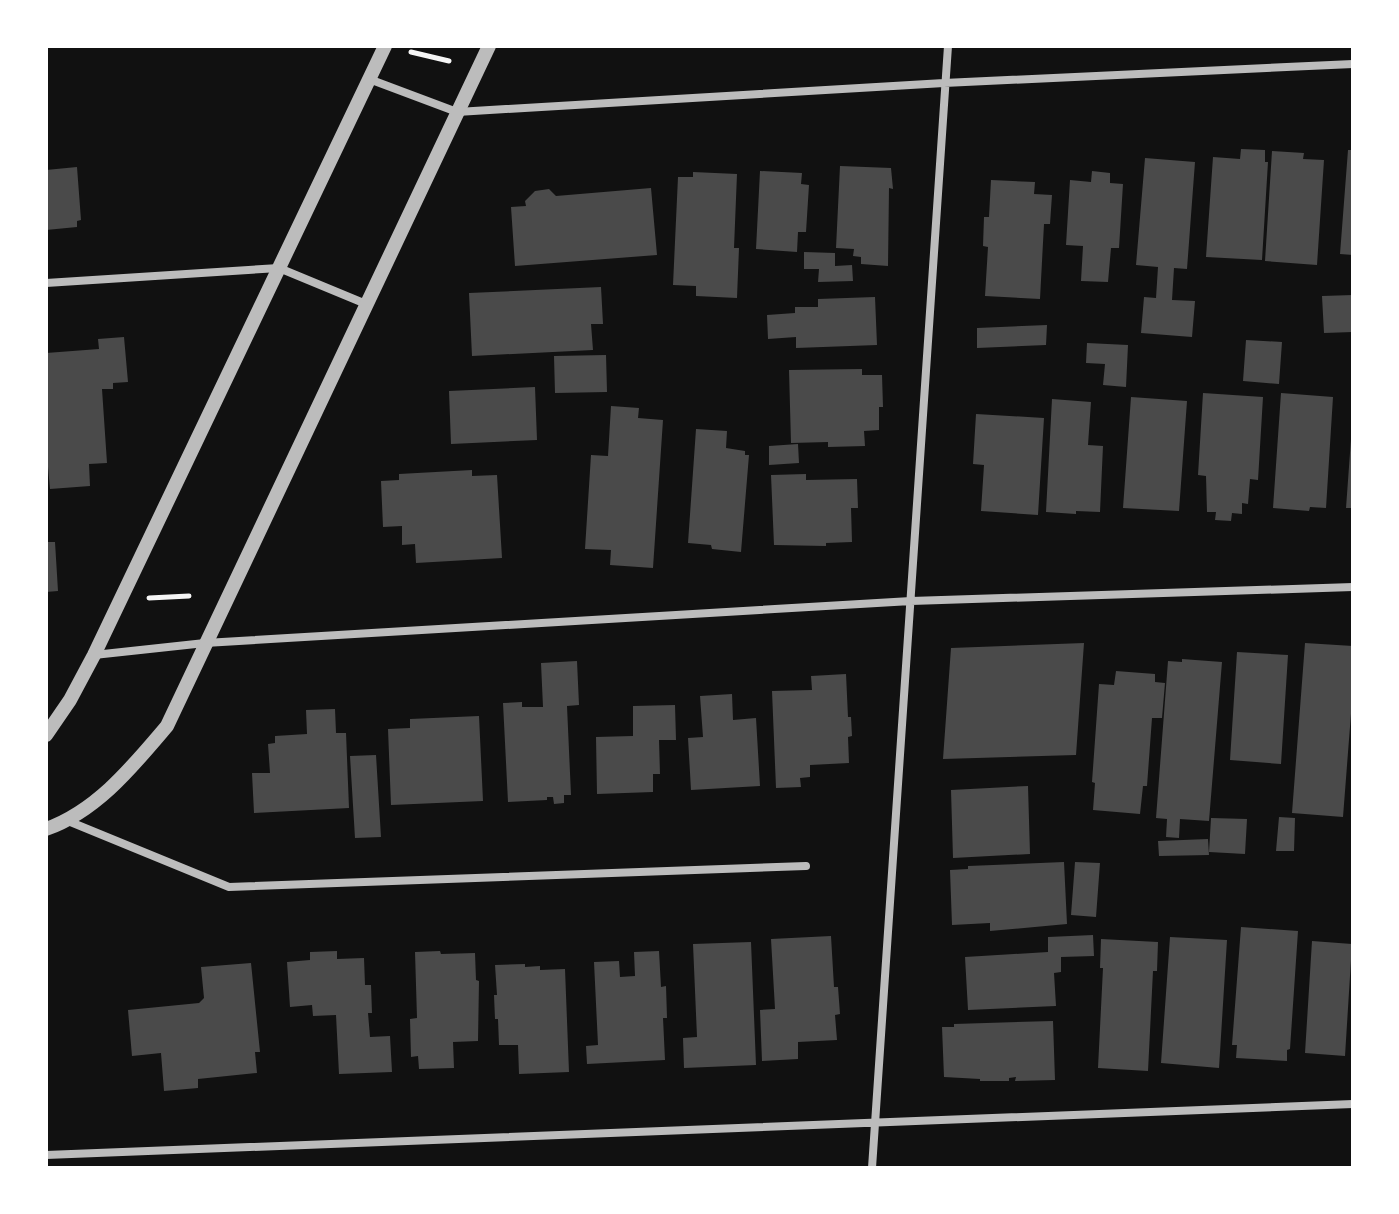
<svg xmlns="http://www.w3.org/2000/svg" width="1399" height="1214" font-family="'DM Sans',sans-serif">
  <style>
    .building { fill: #4a4a4a }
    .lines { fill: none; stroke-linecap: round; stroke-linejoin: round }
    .path { stroke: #f5f5f5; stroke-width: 5 }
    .minor { stroke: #bcbcbc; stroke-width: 8 }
    .tertiary { stroke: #bcbcbc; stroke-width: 14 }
  </style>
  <rect width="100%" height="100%" fill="#111"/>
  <path class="building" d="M1241,149L1265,150V162H1268L1262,260L1206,257L1213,157L1240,159Z
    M1348,150H1353V255L1340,254Z
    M1272,151L1304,153L1303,159L1324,160L1317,265L1265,261Z
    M1145,158L1195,162L1187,269L1174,268L1172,300L1195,301L1192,337L1141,333L1144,297L1156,298L1158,267L1136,265Z
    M840,166L891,168L893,189L889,188L888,266L861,264V257L853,256L854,249L836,248Z
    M77,167L81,220L77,221V227L46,230V170Z
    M760,171L802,173L801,184L809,185L806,232H798L797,252L756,249Z
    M1092,171L1110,173V183L1123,184L1119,248H1111L1108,282L1081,281L1083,246L1066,245L1070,180L1091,182Z
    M693,172L737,174L734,248H739L737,298L696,296V286L673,285L678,177H693Z
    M991,180L1035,182L1034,194L1052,195L1050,224H1044L1040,299L985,296L988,247L983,246L984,217H989Z
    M651,188L657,255L515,266L511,207L526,206L525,201L535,191L549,189L556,196Z
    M804,252L835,253V266L852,265L853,281L818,282L819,269H804Z
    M601,287L603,324H591L593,350L472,356L469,293Z
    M1353,295V332L1324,333L1322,296Z
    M875,297L877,345L796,348V337L768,339L767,315L795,313V307H818V299Z
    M1047,325L1046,345L977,348V328Z
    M124,337L128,382L113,383V389H102L107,463L89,464L90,486L50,489L48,467L46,468V353L99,349L98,339Z
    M1246,340L1282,342L1279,384L1243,381Z
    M1087,343L1128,345L1126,387L1103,385L1105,364L1086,363Z
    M606,355L607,392L555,393L554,356Z
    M862,369V375H882L883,407H879V430L864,431L865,446L828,447V442L791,443L789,370Z
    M535,387L537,440L451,444L449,391Z
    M1203,393L1263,397L1258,480L1250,479L1248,504L1242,503V514L1232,513L1231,521L1215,520L1216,512H1207L1206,476L1198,475Z
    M1281,393L1333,397L1326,508L1310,507L1309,511L1273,508Z
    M1131,397L1187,401L1179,511L1123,508Z
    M1052,399L1091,402L1088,445L1103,446L1100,512L1076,511V514L1046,512Z
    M611,406L639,408L638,418L663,420L653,568L610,565L611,550L585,549L591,455L608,456Z
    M976,414L1044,418L1038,515L981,511L984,465L973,464Z
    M696,429L727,431L726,448L745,451V455H749L741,552L712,549L711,545L688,543Z
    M1351,439H1353V508H1346Z
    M798,444L799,463L769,465V446Z
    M472,470V476L497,475L502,558L416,563L415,544L402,545V526L383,527L381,481L399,480V474Z
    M806,474V480L857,479L858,508H851L852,542L826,543V546L774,545L771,475Z
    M46,542H55L58,591L46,592Z
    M1084,643L1076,755L943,759L951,648Z
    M1305,643L1353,646V688L1343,817L1292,813Z
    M1237,652L1288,655L1281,764L1230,760Z
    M1182,659L1222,662L1209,821L1180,819L1179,838L1166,837L1167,819L1156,818L1168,661L1182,662Z
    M577,661L579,705L567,706L571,795H564V803L554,804L553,797H547V800L508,802L503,703L522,702V707H543L541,663Z
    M1116,671L1155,674V682L1165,683L1162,718H1152L1147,786H1143L1140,814L1093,810L1095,783L1092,782L1099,684L1114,685Z
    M846,674L848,717H851L852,736L848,737L849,763L810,765V777L800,778L801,787L776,788L772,691L812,690L811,676Z
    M732,694L733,720L756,718L760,786L691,790L688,738L703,737L700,696Z
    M675,705L676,740H659L660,774H653V792L597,794L596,737L633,736V706Z
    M335,709L336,733H346L349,808L254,813L252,773H270L268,744L275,743V736L307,734L306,710Z
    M479,716L483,801L391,805L388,729L410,728V719Z
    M376,755L381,837L355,838L350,756Z
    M1028,786L1030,854L953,858L951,790Z
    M1279,817L1295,818L1294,851H1276Z
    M1211,818L1247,819L1245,854L1209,852Z
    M1208,839L1209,855L1159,856L1158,841Z
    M1064,862L1067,924L990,931V923L952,925L950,870L968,869V866Z
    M1075,862L1100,863L1096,917L1071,915Z
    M1241,927L1298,931L1290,1049L1287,1050V1061L1236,1058L1237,1045H1232Z
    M1093,935L1094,956L1061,957V972L1054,973L1056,1006L968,1010L965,957L1048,952V937Z
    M831,936L834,987H838L840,1014L835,1015L837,1040L798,1042V1059L762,1061L760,1010L775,1009L771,939Z
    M1170,937L1227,940L1219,1068L1161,1063Z
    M1101,939L1158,942L1157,971H1153L1148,1071L1098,1068L1103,968H1100Z
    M1312,941L1352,944L1345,1056L1305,1053Z
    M751,942L756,1065L684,1068L683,1038L697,1037L693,944Z
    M337,951V959L364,958L365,985H371L372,1013H368L370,1037L390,1036L392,1072L339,1074L336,1015L313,1016L312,1005L290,1007L287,962L310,960V952Z
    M440,951L441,954L475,953L476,980L479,981L478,1041L453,1042L454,1068L419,1069L418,1056L411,1057L410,1019L417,1018L415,952Z
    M659,951L661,987L666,986L667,1018H663L665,1060L587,1064L586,1046L598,1045L594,962L619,961L620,977L635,976L634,952Z
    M251,963L260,1052H255L257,1073L198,1079V1088L164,1091L161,1053L132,1056L128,1010L199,1003L204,998L201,967Z
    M525,964V967L540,966V970L565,969L569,1072L519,1074L518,1045H499L498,1019H495L494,995H497L495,965Z
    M1053,1021L1055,1080L1015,1081L1016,1077L1009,1078V1081H980V1079L944,1077L942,1027H954V1024Z"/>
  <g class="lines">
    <path class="path" d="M411,52L449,61
      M149,598L189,596"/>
    <path class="minor" d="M369,79L457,112L944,83L1353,64
      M46,283L279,268L366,304
      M94,655L205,643L911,601L1353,587
      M68,821L229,887L806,866
      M46,1155L1353,1104
      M872,1168L948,46"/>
    <path class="tertiary" d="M46,735L70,700L94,655L385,46
      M46,829C97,811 133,766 167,726L489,46"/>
  </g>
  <rect width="1399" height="1214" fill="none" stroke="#ffffff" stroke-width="96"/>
</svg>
